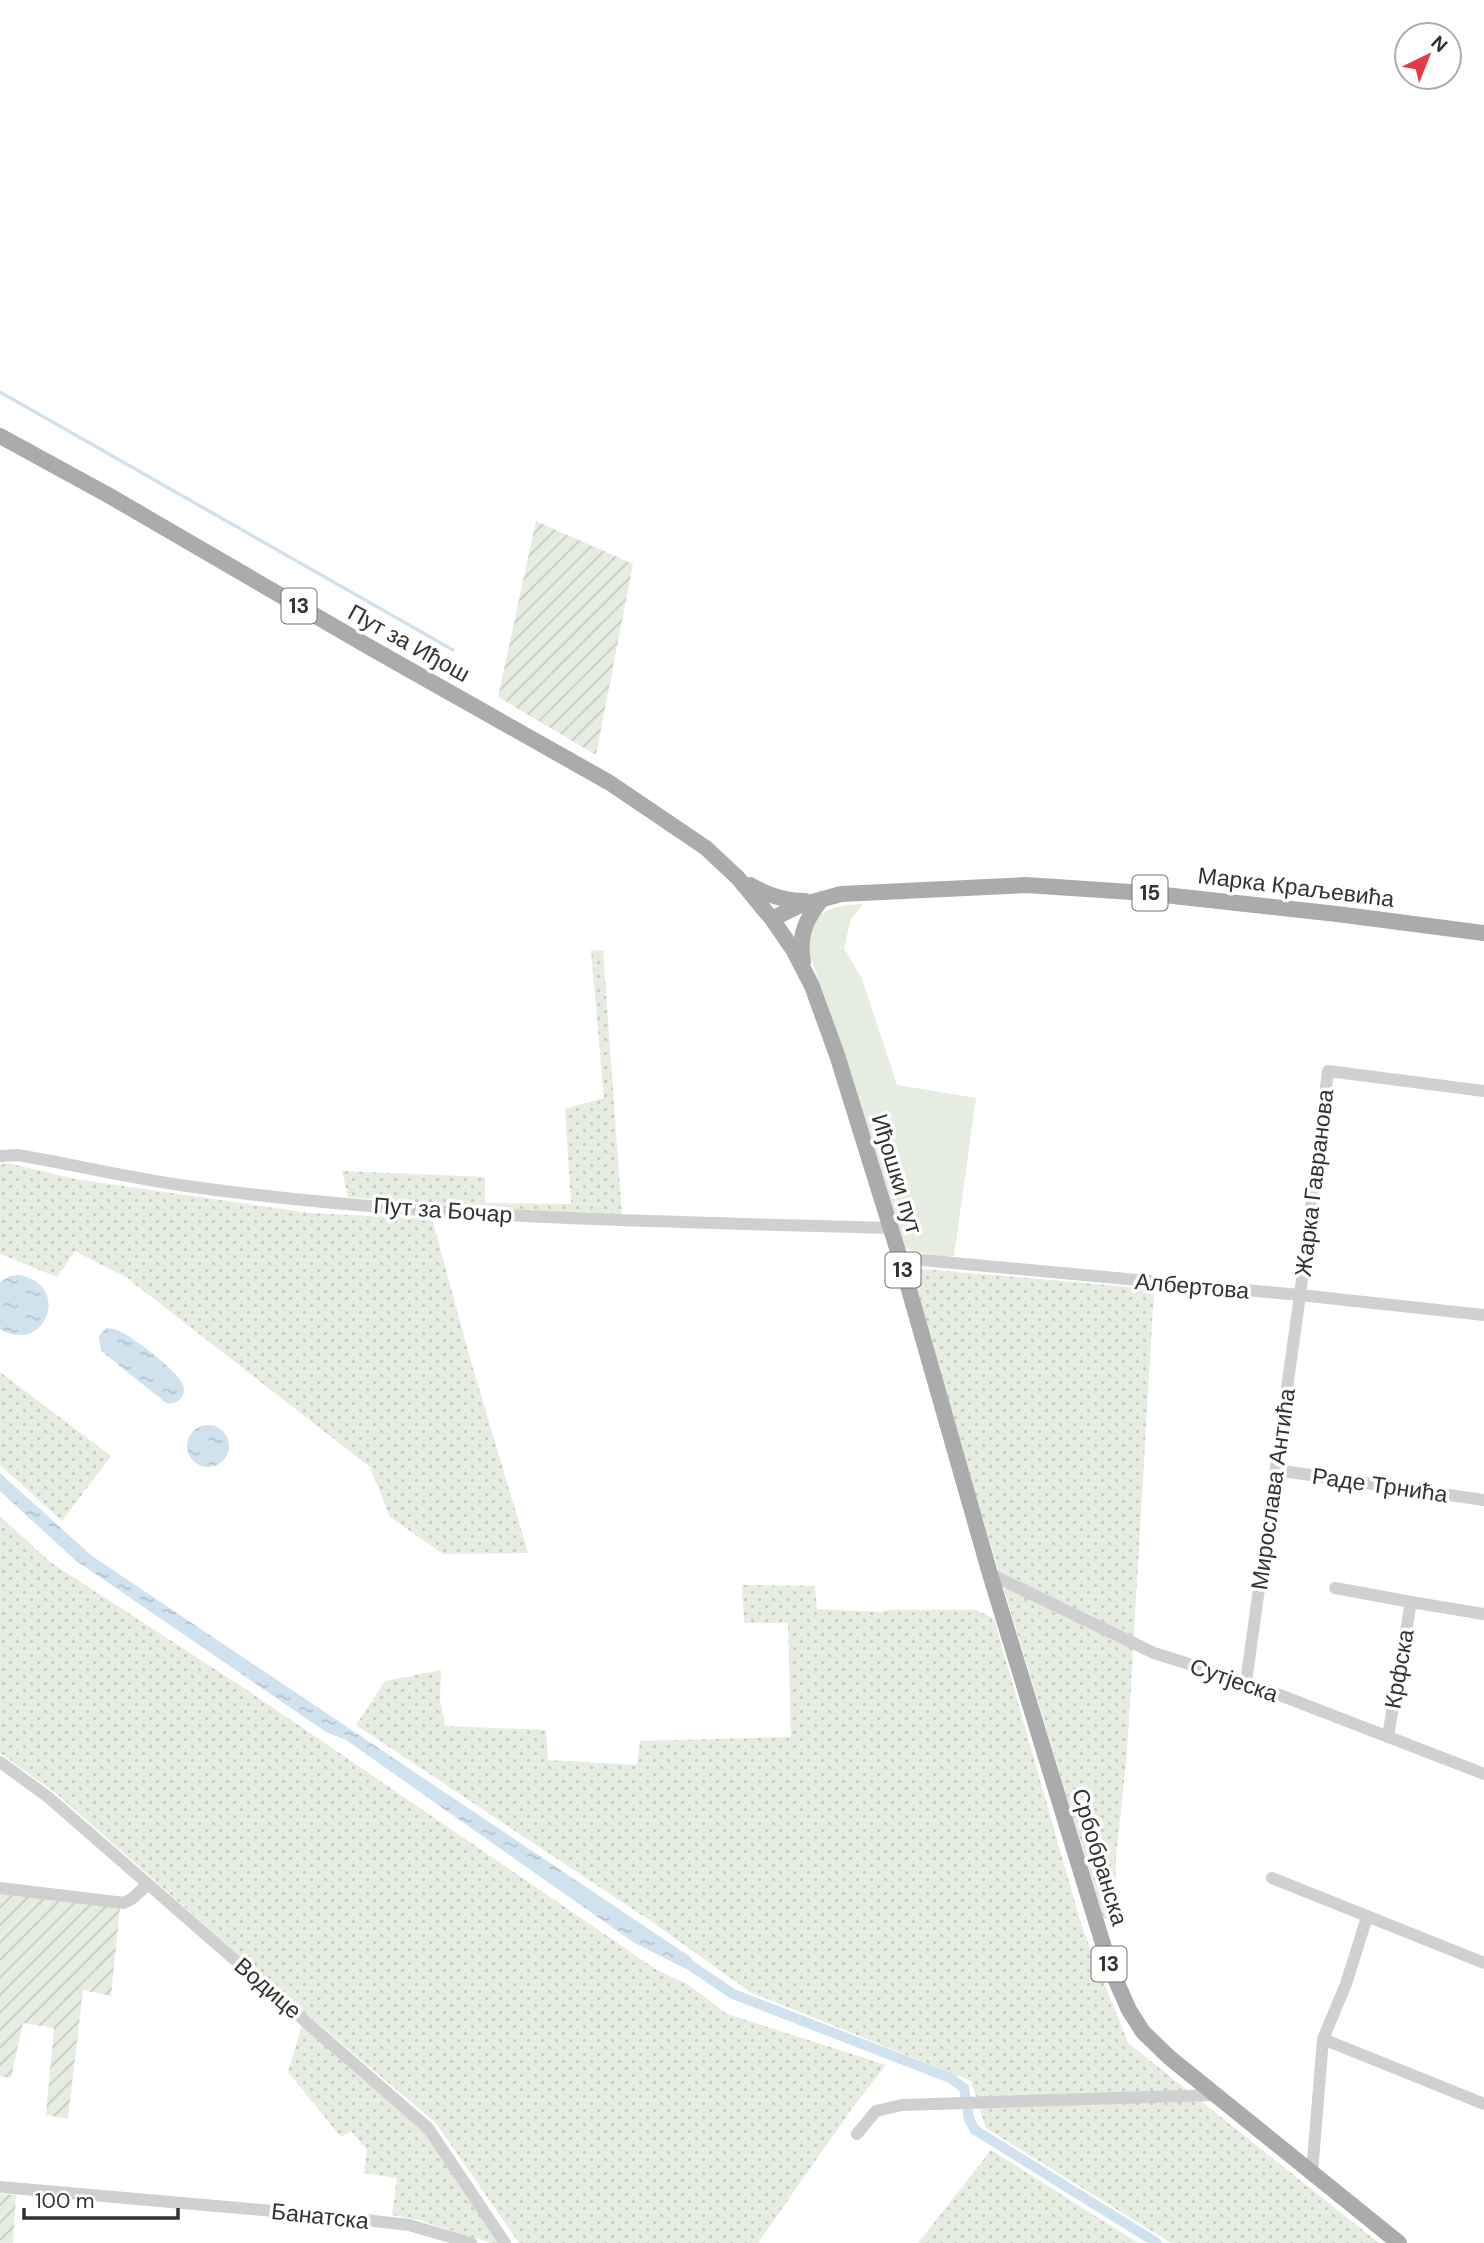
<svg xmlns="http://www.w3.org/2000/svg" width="1484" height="2243" font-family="'DM Sans',sans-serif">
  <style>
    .grass { fill: url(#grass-dots) }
    .park { fill: #e6ecdf }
    .garden { fill: url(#garden-furrows) }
    .water { fill: url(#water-ripples) }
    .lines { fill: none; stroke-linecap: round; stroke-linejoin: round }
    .stream { stroke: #cfe2ee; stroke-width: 3.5 }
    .canal { stroke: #cfe2ee; stroke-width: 10 }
    .minor { stroke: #d0d0d0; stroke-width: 12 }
    .major { stroke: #ababab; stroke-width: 16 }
    .labels { text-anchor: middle; stroke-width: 7; stroke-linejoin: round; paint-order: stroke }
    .shield { fill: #fff; stroke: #707070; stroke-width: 2 }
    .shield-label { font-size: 21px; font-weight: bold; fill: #333 }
    .street-label { font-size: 23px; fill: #333; stroke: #fff }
  </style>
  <defs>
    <pattern id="grass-dots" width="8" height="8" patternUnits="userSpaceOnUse" patternTransform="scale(1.75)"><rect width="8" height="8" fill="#e6ecdf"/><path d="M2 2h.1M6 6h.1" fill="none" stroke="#c6cbc0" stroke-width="1.8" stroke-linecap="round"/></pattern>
    <pattern id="garden-furrows" width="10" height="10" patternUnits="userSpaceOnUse" patternTransform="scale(1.75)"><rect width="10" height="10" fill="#e6ecdf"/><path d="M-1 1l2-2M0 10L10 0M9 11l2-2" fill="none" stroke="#c6cbc0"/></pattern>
    <pattern id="water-ripples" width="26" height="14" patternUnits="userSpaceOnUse" patternTransform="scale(1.75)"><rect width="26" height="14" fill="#cfe2ee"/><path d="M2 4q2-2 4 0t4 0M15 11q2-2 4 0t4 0" fill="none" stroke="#b2c2cd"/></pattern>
  </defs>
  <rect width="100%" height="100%" fill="#fff"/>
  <path class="grass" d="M591,950L603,951L622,1215L524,1211L348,1197L342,1171L485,1177V1203L571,1204L565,1109L604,1098Z
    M8,1163L75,1179L310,1213L432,1219L472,1365L528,1553L443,1554L390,1517L370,1467L127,1278L75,1251L57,1277L0,1254V1164Z
    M922,1269L1154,1289L1127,1753L1116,1857L1115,1920L1104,1919L911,1282L913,1273Z
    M0,1372L111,1456L62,1521L0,1465Z
    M0,1516L50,1562L250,1692L657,1970L689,1985L727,2014L886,2065L853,2107L758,2243H519L436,2123L284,1995L58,1795L0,1753Z
    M742,1585L815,1586L817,1609L882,1612L885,1610H977L994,1619L1082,1927L1128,2043L1379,2243H1171L986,2128L971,2081L750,1992L655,1924L356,1725L385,1681L441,1670L440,1700L445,1726L546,1730L548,1760L637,1765L640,1741L791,1737L788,1623H744Z
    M303,2021L425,2130L499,2243H490L419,2220L392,2215L397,2178L364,2173L367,2150L351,2131L341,2137L288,2072Z
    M991,2150L1138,2243H918Z"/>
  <path class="park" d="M863,904L851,919L844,948L862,979L897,1085L976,1098L954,1256L938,1257L903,1248L826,999L808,951L809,923C828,907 839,905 863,904Z"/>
  <path class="garden" d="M536,521L633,564L596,755L498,697Z
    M0,1886L115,1898L127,1895L120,1908L111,1996L83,1990L68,2119L46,2115L54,2028L23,2023L11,2078L0,2076Z
    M0,2194L16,2195L13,2243H0Z"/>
  <path class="water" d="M19,1275C73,1285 45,1356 0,1329V1282L10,1276Z
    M106,1328C111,1329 113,1328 117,1330C131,1335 176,1370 182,1383C185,1388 185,1394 181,1398C177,1403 172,1404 166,1403L101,1351L99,1336Z
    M187 1446a21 21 0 1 1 42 0a21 21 0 1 1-42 0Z
    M0,1473L92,1556L692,1958L686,1969L633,1942L346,1740L326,1732L75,1560L0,1491Z"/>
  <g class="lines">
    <path class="stream" d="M0,392L453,650"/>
    <path class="canal" d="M678,1957L733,1994L950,2078L964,2088L969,2119L975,2130L1157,2243"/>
    <path class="minor" d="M0,1156L17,1155C76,1165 135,1179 194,1187C424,1219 658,1221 890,1228
      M900,1258L1300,1295L1484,1315
      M1276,1470L1484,1500
      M990,1574L1154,1653L1246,1682L1484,1774
      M1335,1588L1411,1602
      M1246,1682L1300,1295L1328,1071L1484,1091
      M1388,1736L1411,1602L1484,1614
      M0,1762L48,1797L428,2128L505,2243
      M1272,1878L1484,1963
      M0,1888L124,1903L133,1898L148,1884
      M1323,2039L1484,2104
      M857,2134L876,2111L902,2105L1215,2095
      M1312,2173L1323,2039L1346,1984L1367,1917
      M0,2187L330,2216L409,2225L471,2243"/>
    <path class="major" d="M0,436L108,495L371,648L610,783L706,848L738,878L772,919L794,951L812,986L837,1055L900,1258L990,1574L1110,1967L1129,2010L1143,2032L1170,2058L1399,2243
      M750,885C767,895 785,901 805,901
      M772,919L798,906L841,894L1026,885L1146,893L1337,914L1484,933
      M803,962C798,936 806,918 822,899"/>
  </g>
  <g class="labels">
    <g class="shield">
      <rect x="281.5" y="588.5" width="35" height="35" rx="5"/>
      <rect x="1132.5" y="875.5" width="35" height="35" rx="5"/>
      <rect x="885.5" y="1252.5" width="35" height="35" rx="5"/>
      <rect x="1091.5" y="1946.5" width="35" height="35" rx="5"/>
    </g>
    <g class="shield-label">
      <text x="299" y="613">13</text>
      <text x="1150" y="900">15</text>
      <text x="903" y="1277">13</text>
      <text x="1109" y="1971">13</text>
    </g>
    <g class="street-label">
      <text transform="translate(409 643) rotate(29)" y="8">Пут за Иђош</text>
      <text transform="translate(1296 887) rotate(7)" y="8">Марка Краљевића</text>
      <text transform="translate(897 1174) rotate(73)" y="8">Иђошки пут</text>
      <text transform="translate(1314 1183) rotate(-83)" y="8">Жарка Гавранова</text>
      <text transform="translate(443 1210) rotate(4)" y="8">Пут за Бочар</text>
      <text transform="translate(1192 1286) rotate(5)" y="8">Албертова</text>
      <text transform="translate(1380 1485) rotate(8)" y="8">Раде Трнића</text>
      <text transform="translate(1273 1489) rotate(-82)" y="8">Мирослава Антића</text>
      <text transform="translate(1399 1669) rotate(-80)" y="8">Крфска</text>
      <text transform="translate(1234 1680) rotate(19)" y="8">Сутјеска</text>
      <text transform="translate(1100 1857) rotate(73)" y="8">Србобранска</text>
      <text transform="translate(268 1988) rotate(41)" y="8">Водице</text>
      <text transform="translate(320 2216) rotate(6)" y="8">Банатска</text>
    </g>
  </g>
  <g transform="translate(1428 56) rotate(43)"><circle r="33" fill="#ffffff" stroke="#adadad" stroke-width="2"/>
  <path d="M0-5L12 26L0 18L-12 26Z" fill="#e63946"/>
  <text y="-10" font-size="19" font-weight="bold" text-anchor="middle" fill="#333333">N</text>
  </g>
  <path d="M24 2208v10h154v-10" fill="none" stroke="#333333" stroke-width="3.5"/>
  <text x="35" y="2208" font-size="21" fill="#333333" stroke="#ffffff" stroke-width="5" paint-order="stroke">100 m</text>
</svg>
